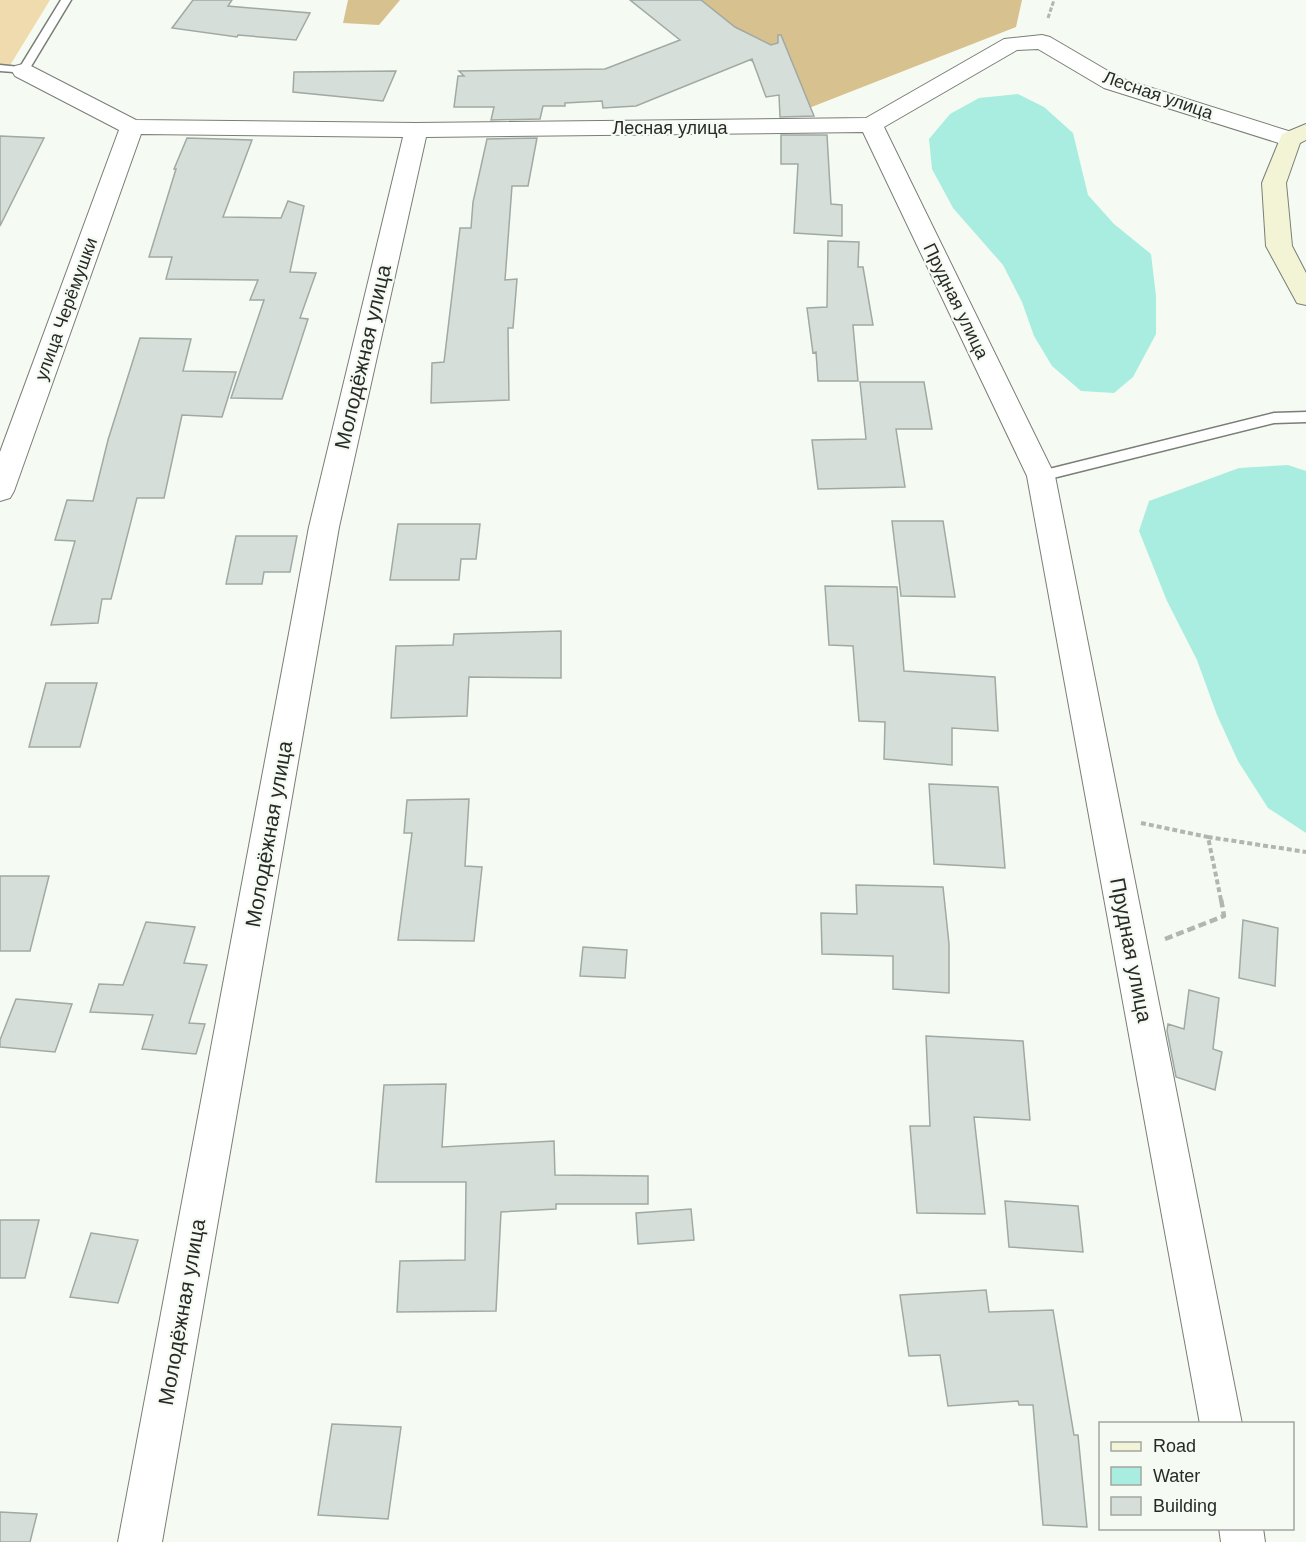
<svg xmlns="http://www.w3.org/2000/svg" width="1306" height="1542" font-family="Arial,sans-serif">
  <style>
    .green { fill: #efdbad }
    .forest { fill: #d7c18e }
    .water { fill: #a8eddf }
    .building { fill: #d5ded8; stroke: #a0a9a3; stroke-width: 1.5 }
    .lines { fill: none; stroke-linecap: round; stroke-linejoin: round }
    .lane-casing { stroke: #797e76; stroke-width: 3 }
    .street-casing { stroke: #797e76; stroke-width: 2 }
    .secondary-casing { stroke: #797e76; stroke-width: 2 }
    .path-far2 { stroke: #b2b6af; stroke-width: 3; stroke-dasharray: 4.5 2; stroke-linecap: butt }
    .path-far1 { stroke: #b2b6af; stroke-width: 4; stroke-dasharray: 5 3; stroke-linecap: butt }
    .path { stroke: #b2b6af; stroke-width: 4.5; stroke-dasharray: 8 4; stroke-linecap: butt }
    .lane { fill: #fff; fill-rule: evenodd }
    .street { fill: #fff; fill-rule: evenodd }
    .secondary { fill: #f3f4d6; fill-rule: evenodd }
    .labels { text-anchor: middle; stroke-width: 4.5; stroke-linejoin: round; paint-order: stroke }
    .far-street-label { font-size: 18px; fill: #282a27; stroke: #f5fbf2 }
    .street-label { font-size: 21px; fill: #282a27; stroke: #f5fbf2 }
  </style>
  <rect width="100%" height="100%" fill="#f5fbf2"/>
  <path class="green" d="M0,0H50L9,67L0,68Z"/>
  <path class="forest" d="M348,0H400L379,25L343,23Z
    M668,0H1022L1016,27L809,108L716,33Z"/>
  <path class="water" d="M1018,94L1044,107L1073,133L1088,195L1114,224L1151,254L1156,296V334L1133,377L1114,393L1081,391L1052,366L1034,336L1022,302L1003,265L953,208L932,169L929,139L950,114L979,98Z
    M1288,465L1306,471V833L1268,808L1238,761L1217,715L1197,660L1167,601L1139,531L1149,501L1239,468Z"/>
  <path class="building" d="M193,0H232L228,6L310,13L296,40L238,35L237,37L172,28Z
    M630,0H701L735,27L771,45L778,43V35H781L814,116L780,117L779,95L766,97L752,59L636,106L603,108L602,101L565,103V106H543L540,119L491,120L494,107H454L458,76H464L459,71L605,69L680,40Z
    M396,71L383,101L293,92L294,72Z
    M781,135H827L831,204L842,205V236L794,233L798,164H781Z
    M0,136L44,138L0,226Z
    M187,138L252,140L223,217L281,218L288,201L304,206L290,272L316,273L300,318L308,319L282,399L231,398L264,300H250L258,280L166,279L172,257H149L176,169H174Z
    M537,138L528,186H512L505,280L517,279L513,328H508L509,400L431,403L432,363L444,362L460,228H471L473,202L487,139Z
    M828,241L859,242L858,267H863L873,325H853L858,381H818L816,352L813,353L807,308L827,307Z
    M140,338L191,339L183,371L236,372L222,417L182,415L164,498H137L111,599H102L98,623L51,625L75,541L55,540L67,500L93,501L108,440Z
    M860,382H924L932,429H896L905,487L818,489L812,440L866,439Z
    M892,521H943L955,597L901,596Z
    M398,524H480L476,559H461L459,580H390Z
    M236,536H297L290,572H264L262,584H226Z
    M825,586L897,587L904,671L995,677L998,731L952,728V765L884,759L885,722L859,721L853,646L829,645Z
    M561,631V678L469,677L467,716L391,718L396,646L453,645L454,634Z
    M46,683H97L80,747H29Z
    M929,784L998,787L1005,868L934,864Z
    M469,799L465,866L482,867L474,941L398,940L412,833H404L407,800Z
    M0,876H49L30,951H0Z
    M856,885L943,887L949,944V993L893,989V956L822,954L821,913L857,914Z
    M1243,920L1278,928L1275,986L1239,978Z
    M146,922L195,927L184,963L207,965L189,1023L205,1024L196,1054L142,1049L153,1015L90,1012L99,984L123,985Z
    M583,947L627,950L625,978L580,976Z
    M1189,990L1219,998L1213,1049L1222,1052L1215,1090L1176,1077L1167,1031L1168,1024L1184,1029Z
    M16,999L72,1004L55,1052L0,1047V1040Z
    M926,1036L1023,1041L1030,1120L974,1117L985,1214L917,1213L910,1126H930Z
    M446,1084L442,1147L554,1141L555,1175L648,1176V1204H556V1209L501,1212L496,1311L397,1312L400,1261L465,1260L466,1182H376L384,1085Z
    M1005,1201L1078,1206L1083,1252L1009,1247Z
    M691,1209L694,1240L638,1244L636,1213Z
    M0,1220H39L25,1278H0Z
    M91,1233L138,1240L118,1303L70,1297Z
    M986,1290L989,1312L1053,1310L1074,1435H1078L1087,1527L1043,1525L1033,1405H1019L1018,1401L948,1406L940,1355L909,1356L900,1295Z
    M332,1424L401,1427L388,1519L318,1515Z
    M0,1512L37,1514L30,1542H0Z"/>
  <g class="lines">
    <defs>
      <path id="lane" d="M61,0H71L27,73L0,71V65L20,67Z
        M1306,412V422L1274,423L1041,481L1034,476L1041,471L1274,413Z"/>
      <path id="street" d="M1042,35L1050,37L1120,78L1298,134L1302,139L1298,144L1290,146L1282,144L1104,88L1038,49L1017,50L884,127L1055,476L1242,1424H1200L1027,476L863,132L426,137L339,527L162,1542H118L309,527L403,137L141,134L14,491L10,498L0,501V452L119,130L15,76L12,71L15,66L23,64L31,66L136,120L416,123L866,118L1004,39Z
        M1219,1528H1263L1265,1542H1221Z"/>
      <path id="secondary" d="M1306,124V140L1300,143L1286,183L1292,246L1306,273V305L1297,303L1266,246L1262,183L1282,134Z"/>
    </defs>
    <use href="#lane" class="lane-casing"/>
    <use href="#street" class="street-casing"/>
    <use href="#secondary" class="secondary-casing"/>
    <path class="path-far2" d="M1048,18L1054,0"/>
    <path class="path-far1" d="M1141,823L1208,837
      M1221,900L1208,837L1306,852"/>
    <path class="path" d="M1165,939L1224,916L1221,899"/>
    <use href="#lane" class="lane"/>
    <use href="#street" class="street"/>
    <use href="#secondary" class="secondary"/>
  </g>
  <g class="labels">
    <g class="far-street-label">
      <text transform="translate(1158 95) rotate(19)" y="6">Лесная улица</text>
      <text x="670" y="134">Лесная улица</text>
      <text transform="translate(956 301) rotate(64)" y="6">Прудная улица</text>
      <text transform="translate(66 309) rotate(-70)" y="6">улица Черёмушки</text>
    </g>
    <g class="street-label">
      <text transform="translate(363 357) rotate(-77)" y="7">Молодёжная улица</text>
      <text transform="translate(269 834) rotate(-80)" y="7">Молодёжная улица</text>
      <text transform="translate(1131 950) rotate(79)" y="7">Прудная улица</text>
      <text transform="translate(182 1312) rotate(-80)" y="7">Молодёжная улица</text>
    </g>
  </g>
  <rect x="1099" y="1422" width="195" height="108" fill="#f5fbf2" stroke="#a3a7a1" stroke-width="1.5"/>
  <rect x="1111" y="1442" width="30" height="9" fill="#f3f4d6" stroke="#a3a7a1" stroke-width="1.5"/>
  <text x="1153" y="1452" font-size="18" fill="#282a27">Road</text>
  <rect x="1111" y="1467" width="30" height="18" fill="#a8eddf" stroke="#a3a7a1" stroke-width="1.5"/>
  <text x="1153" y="1482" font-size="18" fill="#282a27">Water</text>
  <rect x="1111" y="1497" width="30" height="18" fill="#d5ded8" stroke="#a3a7a1" stroke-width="1.5"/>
  <text x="1153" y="1512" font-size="18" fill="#282a27">Building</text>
</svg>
